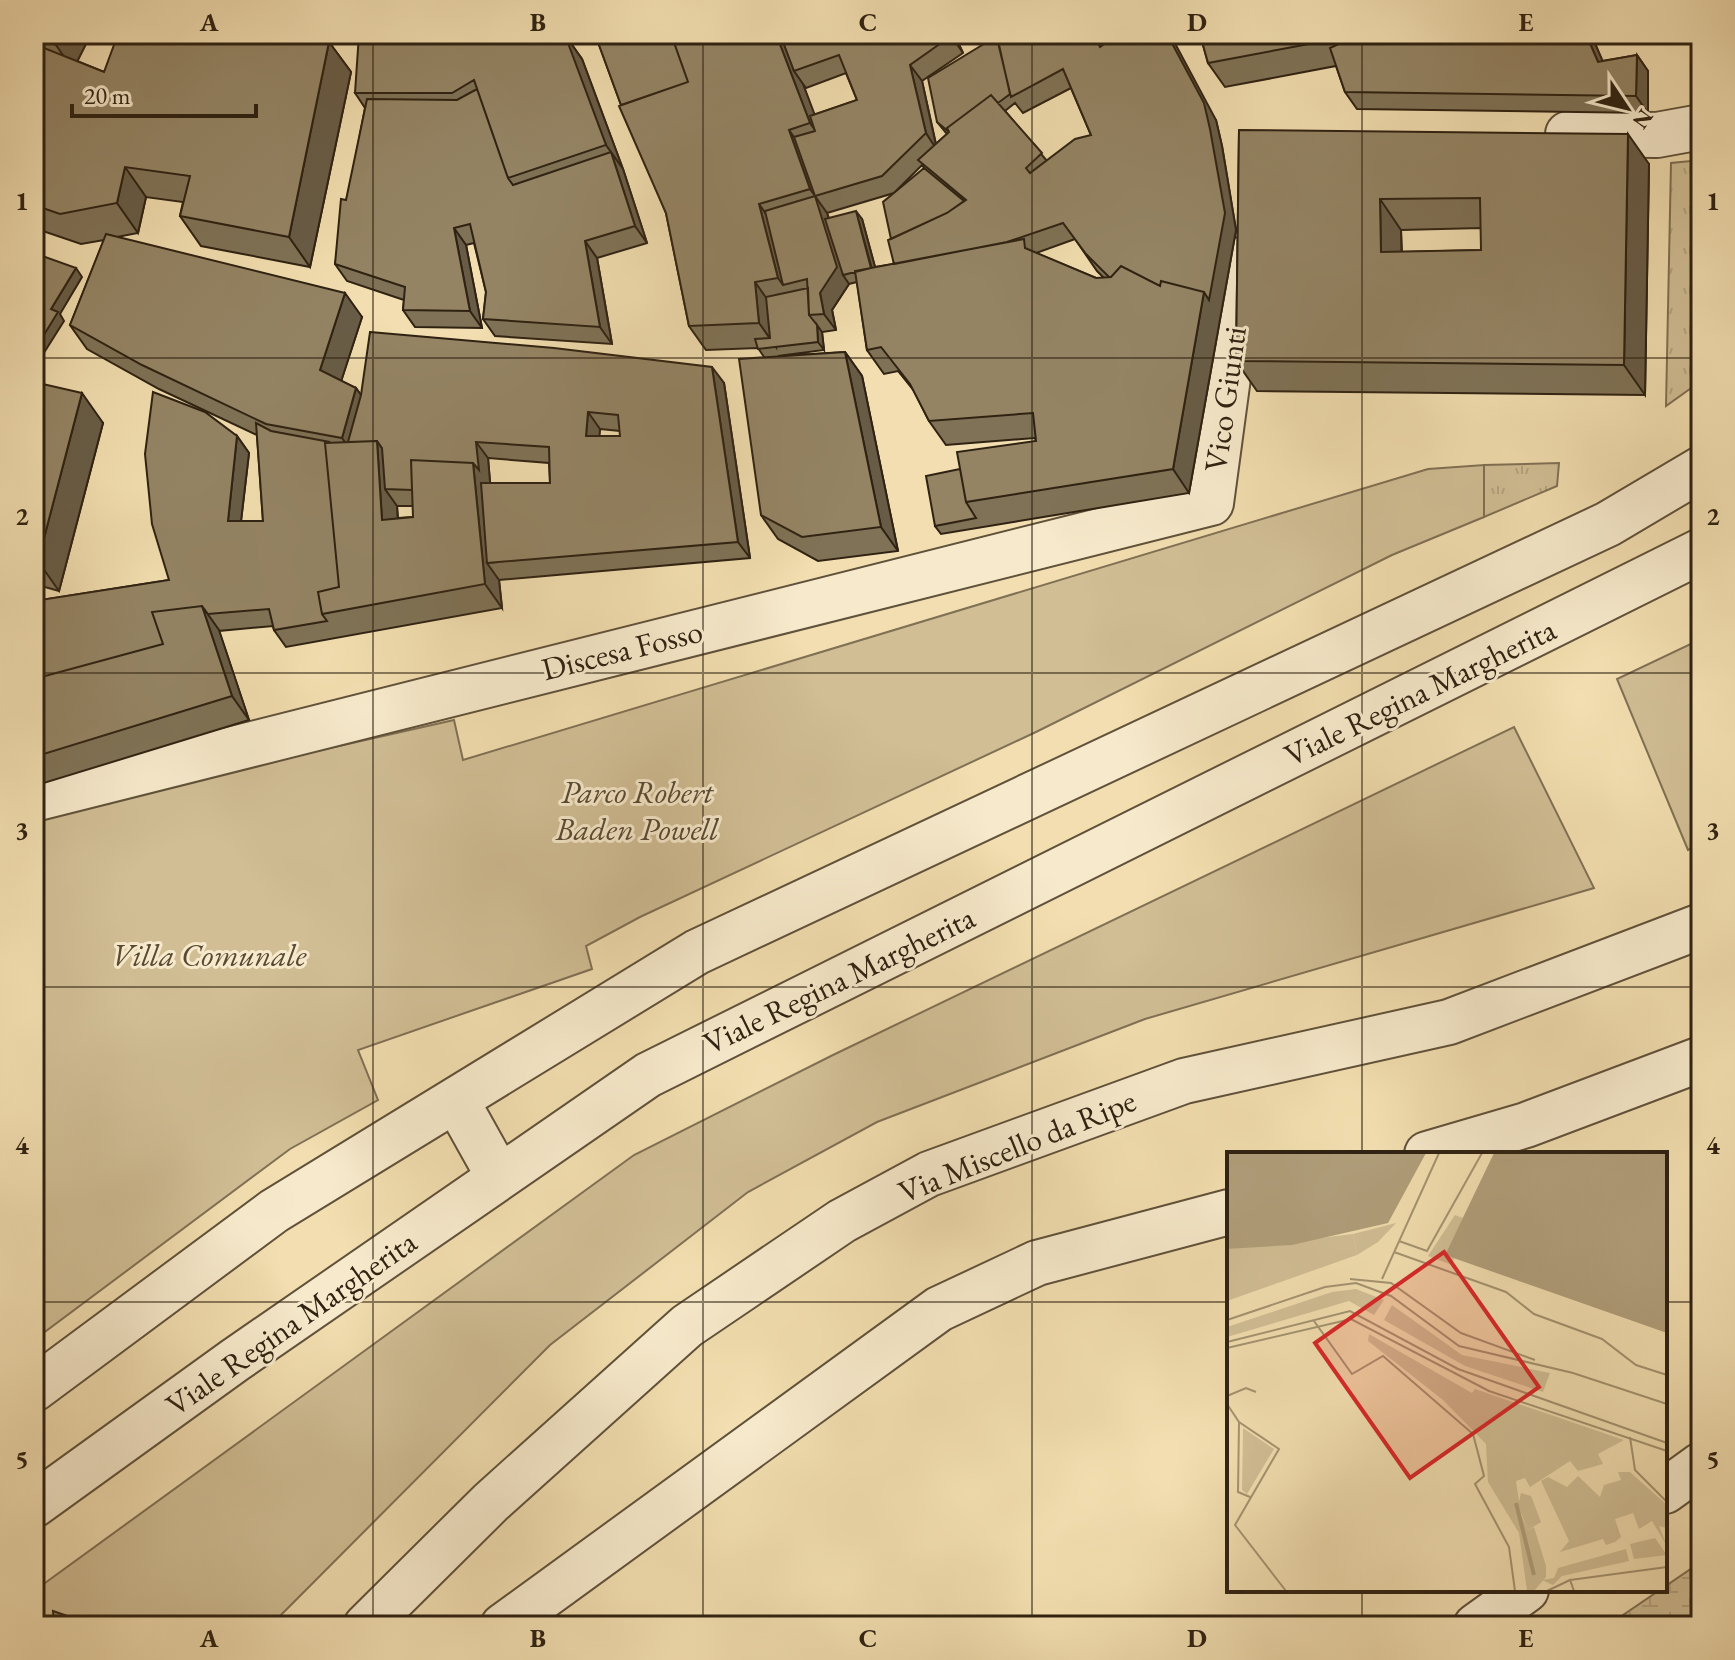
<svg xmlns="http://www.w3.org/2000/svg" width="1735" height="1660" font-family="'EB Garamond',serif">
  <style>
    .grass { fill: url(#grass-tufts); stroke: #807054; stroke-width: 2 }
    .wetland { fill: url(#wetland-marsh); stroke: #807054; stroke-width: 2 }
    .park { fill: #d1be95; stroke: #807054; stroke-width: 2 }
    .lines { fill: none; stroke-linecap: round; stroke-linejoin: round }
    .minor-casing { stroke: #60513a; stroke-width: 48 }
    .minor { stroke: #f7eacc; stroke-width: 44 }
    .wall { fill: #7f7256; stroke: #2f2212; stroke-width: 2; fill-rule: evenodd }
    .shaded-wall { fill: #685c46; stroke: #2f2212; stroke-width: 2 }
    .building { fill: #948464; stroke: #2f2212; stroke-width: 2; fill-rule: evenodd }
    .grid { fill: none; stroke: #2f2212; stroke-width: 2; stroke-opacity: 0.55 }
    .labels { text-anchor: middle; stroke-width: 6; stroke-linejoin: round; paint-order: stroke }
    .street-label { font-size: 32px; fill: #2f2212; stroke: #f7eacc }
    .park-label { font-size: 32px; font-style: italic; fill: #584933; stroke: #f7eacc }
    .inset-river { fill: none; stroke: #b09e7a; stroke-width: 4 }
    .inset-road { fill: none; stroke: #a49371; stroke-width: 2 }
    .view { fill: #d62828; fill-opacity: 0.15; stroke: #d62828; stroke-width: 4 }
    .inset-edge { fill: none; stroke: #2f2212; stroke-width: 4 }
    .neatline { fill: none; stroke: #2f2212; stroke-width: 3 }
    .grid-label { font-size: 26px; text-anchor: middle; font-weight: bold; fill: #2f2212 }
  </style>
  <defs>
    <pattern id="grass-tufts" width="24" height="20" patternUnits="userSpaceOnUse" patternTransform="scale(2)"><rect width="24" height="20" fill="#d1be95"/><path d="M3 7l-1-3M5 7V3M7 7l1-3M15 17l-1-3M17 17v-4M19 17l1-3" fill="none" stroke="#b4a37f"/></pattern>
    <pattern id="wetland-marsh" width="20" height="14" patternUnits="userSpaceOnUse" patternTransform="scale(2)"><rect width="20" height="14" fill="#d1be95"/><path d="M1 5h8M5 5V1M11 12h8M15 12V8" fill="none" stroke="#b4a37f"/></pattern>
  </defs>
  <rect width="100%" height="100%" fill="#f2deb0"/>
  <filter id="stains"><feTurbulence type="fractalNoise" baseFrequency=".0025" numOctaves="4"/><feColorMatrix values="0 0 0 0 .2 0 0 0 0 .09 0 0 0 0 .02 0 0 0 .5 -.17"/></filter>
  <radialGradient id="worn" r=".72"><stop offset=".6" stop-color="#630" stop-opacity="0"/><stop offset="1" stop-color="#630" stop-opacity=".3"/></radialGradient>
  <path class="grass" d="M1701,160V381L1666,406L1671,163Z
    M1559,463L1557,486L1484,517V465Z"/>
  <path class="wetland" d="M1701,1562V1626H1607Z"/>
  <path class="park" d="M1484,465V517L1392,555L1036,732L640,917L586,946L592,969L358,1050L378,1100L290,1149L34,1340V815L454,720L463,760L1428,469Z
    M1701,639V843L1688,850L1617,679Z
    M1514,727L1594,888L1145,1019L877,1122L748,1192L550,1345L270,1626H34V1591L634,1155L833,1055Z"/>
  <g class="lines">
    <defs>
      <path id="minor" d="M1568,134L1657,135L1701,127
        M34,799L1211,503L1244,259
        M456,1100L499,1177
        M1427,1154L1526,1125L1701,1059
        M34,1389L274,1211L697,952L1608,524L1701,469
        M1665,1491L1701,1465
        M34,1505L235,1360L648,1075L1701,551
        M366,1626L491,1502L687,1326L842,1221L929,1174L1184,1081L1449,1022L1701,926
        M503,1626L939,1309L1037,1263L1229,1212
        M1476,1626L1526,1590"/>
    </defs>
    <use href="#minor" class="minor-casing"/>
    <use href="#minor" class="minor"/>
  </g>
  <path class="wall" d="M34,34H91L77,61L104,72L329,42L351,72L310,267L201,246L180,216L183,202L146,197L138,233L117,237L362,317L341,381L356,388L361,395L724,383L750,558L499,580L502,608L286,647L274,630L273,626L219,631L249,720L34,786V601L169,580L237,436L249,453L241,521H263L257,435L159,389L87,349L70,325L104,240L81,244L34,228ZM600,429L620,431V436H599ZM488,458L549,463L550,483H490ZM397,506H413V517L398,518Z
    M595,34H841L843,40L954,34L963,53L922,81L936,144L947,134L937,122L997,36L1216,120L1222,146L1236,230L1189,493L941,534L935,526L960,469L1036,441L1035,438L946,445L929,421L914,391L898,371L884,374L867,350L857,282L849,284L832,310L836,330L822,332L824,350L778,356L845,352L862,376L898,551L818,561L778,539L761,515L764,357L758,348L706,350L689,326L666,213L621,105ZM846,73L857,100L814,115L803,84L806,88ZM1071,88L1091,135L1047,161L1005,111L1015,103L1023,113ZM922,165L924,168L891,239L894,264L875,267L862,219L829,218L827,213L894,193ZM1075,239L1097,271L1104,278H1096L1036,253Z
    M1200,34H1591L1602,61L1637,55L1648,71V113L1357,109L1345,92L1336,66L1225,87L1208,63Z
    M570,42L582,59L623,169L647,243L597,258L612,344L495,336L483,319L486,292L474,243L466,245L482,328L415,327L403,310L404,300L347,281L335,264L365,108L355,93Z
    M1239,130L1649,164L1645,395L1257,391L1236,361ZM1481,228V250L1402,252L1401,230Z
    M34,382L103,423L59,591L34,584Z"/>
  <path class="shaded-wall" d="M62,34H91L73,70L56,45Z
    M559,34H568L570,42L582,59L623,169L606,145Z
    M776,34H784L794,71L803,84L827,147L810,123Z
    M834,34H841L849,59L837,42Z
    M950,34H954L963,53Z
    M1167,34H1170L1216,120L1222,146L1236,230L1189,493L1173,469L1204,292Z
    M1586,34H1591L1610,78L1598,62Z
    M329,42L351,72L310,267L289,237Z
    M1637,55L1648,71V113L1636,96Z
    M910,65L922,81L937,150L926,133Z
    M789,130L806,154L815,196L810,189Z
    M1628,134L1649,164L1645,395L1624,365Z
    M611,152L623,169L647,243L635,226Z
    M125,167L146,197L138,233L117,203Z
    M815,196L827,213L846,274L843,275L849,284L832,310L836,330L824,314L820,293Z
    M1380,199L1401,230L1402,282L1381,252Z
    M759,204L776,228L783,285L778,278Z
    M856,211L862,219L878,278L872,269Z
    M454,228L466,245L482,328L470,311Z
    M585,241L597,258L612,344L600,327Z
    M76,268L82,277L60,314L64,321L35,367L34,365V351L51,309Z
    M755,282L772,306L776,347L759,323Z
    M345,293L362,317L337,394L320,370Z
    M817,325L822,332L824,350L818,342Z
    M845,352L862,376L898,551L881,527Z
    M712,367L724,383L750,558L738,542Z
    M356,388L373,412L350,449L342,438Z
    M82,393L103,423L59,591L38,561Z
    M588,412L600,429L598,453L586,436Z
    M237,436L249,453L239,538L228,521Z
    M377,441L394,465L385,489L397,506L399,544L382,520Z
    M476,442L488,458L497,562L487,563L499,580L502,608L485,584L473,463Z
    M202,606L219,630L249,720L232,696Z"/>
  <path class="building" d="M34,34H62L56,45L34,36Z
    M118,34H273L329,42L289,237L180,216L190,176L125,167L117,203L60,214L34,205V44L104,72Z
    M359,34H559L560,37L565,35L606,145L508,178L474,80L452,93H355Z
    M595,34H671L688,82L621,105Z
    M671,34H776L810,123L789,130L810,189L759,204L778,278L755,282L759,323L689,326L666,213L619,106L688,82Z
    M780,34H834L837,42L856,34H950L951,36L910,65L926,133L882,176L815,196L794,137L815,131L810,116L857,100L839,55L794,71Z
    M996,34H1094L1100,47L1119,34H1167L1204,103L1210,129L1225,213L1209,300L1204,292L1161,281L1160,286L1121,266L1111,277H1109L1086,254L1063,223L1007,242L894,264L888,240L947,213L966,200L918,160L949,132L947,128L991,95L1042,153L1026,168L1030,173L1075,139L1091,135L1063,69L1011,97Z
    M1096,34H1119L1101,46Z
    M1200,34H1340L1325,41L1208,63Z
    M1360,34H1586L1598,62L1637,55L1636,96L1345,92L1330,48Z
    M997,36L1010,94L998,103L991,95L947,128L949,132L937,122L928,78Z
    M477,89L508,178L513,185L611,152L635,226L585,241L600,327L483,319L486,292L470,224L454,228L470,311L403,310L405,287L335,264L341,199L346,200L367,99L457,100Z
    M1239,130L1628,134L1624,365L1236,361ZM1480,198L1481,250L1381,252L1380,199Z
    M924,168L964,201L947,213L891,239L883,202Z
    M815,196L837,267L820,293L824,314L809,315L807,279L783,285L765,211Z
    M856,211L871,268L843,275L825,219Z
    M106,234L345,293L320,370L356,388L342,438L266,424L142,365L70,325Z
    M1024,239L1025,248L1096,278L1111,277L1121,266L1160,286L1161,281L1204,292L1173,469L966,502L957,452L1036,441L1033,413L929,421L910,384L881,347L867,350L855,271Z
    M34,253L76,268L51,309L58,312L34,351Z
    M808,288L809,315L817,325L818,342L758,349L755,339L770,338L766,297Z
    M370,332L554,348L712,367L738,542L487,563L481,483H550L549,447L476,442L479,470L473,463L411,460L412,490L385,489L382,448L377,441L348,442L361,395ZM588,412L618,415L620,436H586Z
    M845,352L881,527L802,537L761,515L739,359Z
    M34,382L82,393L38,561L34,560Z
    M153,392L205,412L237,436L228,521H263L256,423L271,431L330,442L325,443L339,587L318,592L322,614L327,621L274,630L269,609L208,614L202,606L152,612L163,644L34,679V601L169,580L152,524L145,454Z
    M377,441L382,520L413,517L411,460L473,463L485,584L322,614L318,592L339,587L325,443Z
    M960,469L966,502L976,518L935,526L926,476Z
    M202,606L232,696L34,757V679L163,644L152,612Z
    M53,1611L96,1626H54Z"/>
  <path class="grid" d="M373,34V1626M703,34V1626M1032,34V1626M1362,34V1154M34,358H1701M34,673H1701M34,987H1701M34,1302H1229M1665,1302H1701M1362,1590V1626"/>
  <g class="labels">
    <g class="street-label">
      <text transform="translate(1225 399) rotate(-82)" y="11">Vico Giunti</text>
      <text transform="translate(622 650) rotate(-14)" y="11">Discesa Fosso</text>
      <text transform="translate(1420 692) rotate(-26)" y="11">Viale Regina Margherita</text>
      <text transform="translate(839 980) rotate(-26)" y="11">Viale Regina Margherita</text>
      <text transform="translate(1017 1146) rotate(-22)" y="11">Via Miscello da Ripe</text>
      <text transform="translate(291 1323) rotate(-35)" y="11">Viale Regina Margherita</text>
    </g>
    <g class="park-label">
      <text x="637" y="803">Parco Robert<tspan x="637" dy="37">Baden Powell</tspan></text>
      <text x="209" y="966">Villa Comunale</text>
    </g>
  </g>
  <g transform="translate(1227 1152)">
    <rect width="440" height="440" fill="#f2deb0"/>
    <path d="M169,71L151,90L130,103L126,82ZM391,320H403L440,353V376L432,374L440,394L425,369L412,377L406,361L388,367L394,385L388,390L379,393L376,387L333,400L342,389L314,329L321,325L340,335L351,324L373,345L377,333L394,328ZM294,341L304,344L314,370L301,378L291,354ZM428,386L440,403L407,407L403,392ZM399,397L402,409L335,424L326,433L315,428L327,426L331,416Z" fill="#d1be95"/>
    <path d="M228,63L236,66L218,103L227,106L225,113L201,104ZM126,82L130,103L0,149V97Z" fill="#d1be95"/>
    <path d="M129,137L157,148L147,163L122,149L0,185V175L105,140ZM165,153L235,203L323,221L316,240L238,214L157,168ZM142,182L245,241L248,237L397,288L371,302L376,312L351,319L343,309L303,335L298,326L289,329L294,363L301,378L307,375L319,414V425L307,439H300L292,381L261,330L259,292L216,248L141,189ZM16,276L47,297L20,342L15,338Z" fill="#d1be95"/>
    <path d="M0,1H199L161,71L65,93L0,97ZM267,1H440V181L218,103Z" fill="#b09e7a"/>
    <path class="inset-river" d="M289,351L307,423"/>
    <path class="inset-road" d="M172,89L200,99L255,1M167,100L279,140L307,162L375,187L409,213L440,223M123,127L164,131L234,181L308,208M155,127L212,1M0,168L98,135L129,131L164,144L232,194L346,221L440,252M87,169L125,222L156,204L246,282L257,324L248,332L282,395L288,439M0,190L123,159L231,217L440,291M0,196L124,167L262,239L440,299M0,244L19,236L29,240M0,252L12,270L52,297L8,373L59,439M12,270L11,340L23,345M403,285L408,318L440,350M343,428L440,415M320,439L343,428L347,439"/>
    <path class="view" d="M217,100L312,235L183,326L88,191Z"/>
    <rect width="440" height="440" class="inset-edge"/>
  </g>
  <rect width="1735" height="1660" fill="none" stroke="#f2deb0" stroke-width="88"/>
  <g transform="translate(1627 108) rotate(125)" stroke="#f7eacc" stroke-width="6" paint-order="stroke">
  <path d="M0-6L14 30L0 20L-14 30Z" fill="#2f2212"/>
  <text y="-12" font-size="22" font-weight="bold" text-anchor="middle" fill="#2f2212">N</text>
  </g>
  <path d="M72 104v12h184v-12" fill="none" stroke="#2f2212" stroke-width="4"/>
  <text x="84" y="104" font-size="24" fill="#2f2212" stroke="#f7eacc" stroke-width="6" paint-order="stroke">20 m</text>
  <rect x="44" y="44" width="1647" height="1572" class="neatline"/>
  <g class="grid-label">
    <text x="209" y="31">A</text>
    <text x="538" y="31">B</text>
    <text x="868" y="31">C</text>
    <text x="1197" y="31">D</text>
    <text x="1526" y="31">E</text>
    <text x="22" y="210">1</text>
    <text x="1713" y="210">1</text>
    <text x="22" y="525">2</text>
    <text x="1713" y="525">2</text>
    <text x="22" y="839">3</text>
    <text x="1713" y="839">3</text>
    <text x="22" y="1154">4</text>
    <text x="1713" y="1154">4</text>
    <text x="22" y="1468">5</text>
    <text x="1713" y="1468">5</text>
    <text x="209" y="1647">A</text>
    <text x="538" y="1647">B</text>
    <text x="868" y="1647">C</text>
    <text x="1197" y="1647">D</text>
    <text x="1526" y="1647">E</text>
  </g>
  <rect width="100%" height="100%" filter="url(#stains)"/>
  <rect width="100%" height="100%" fill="url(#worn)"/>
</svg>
